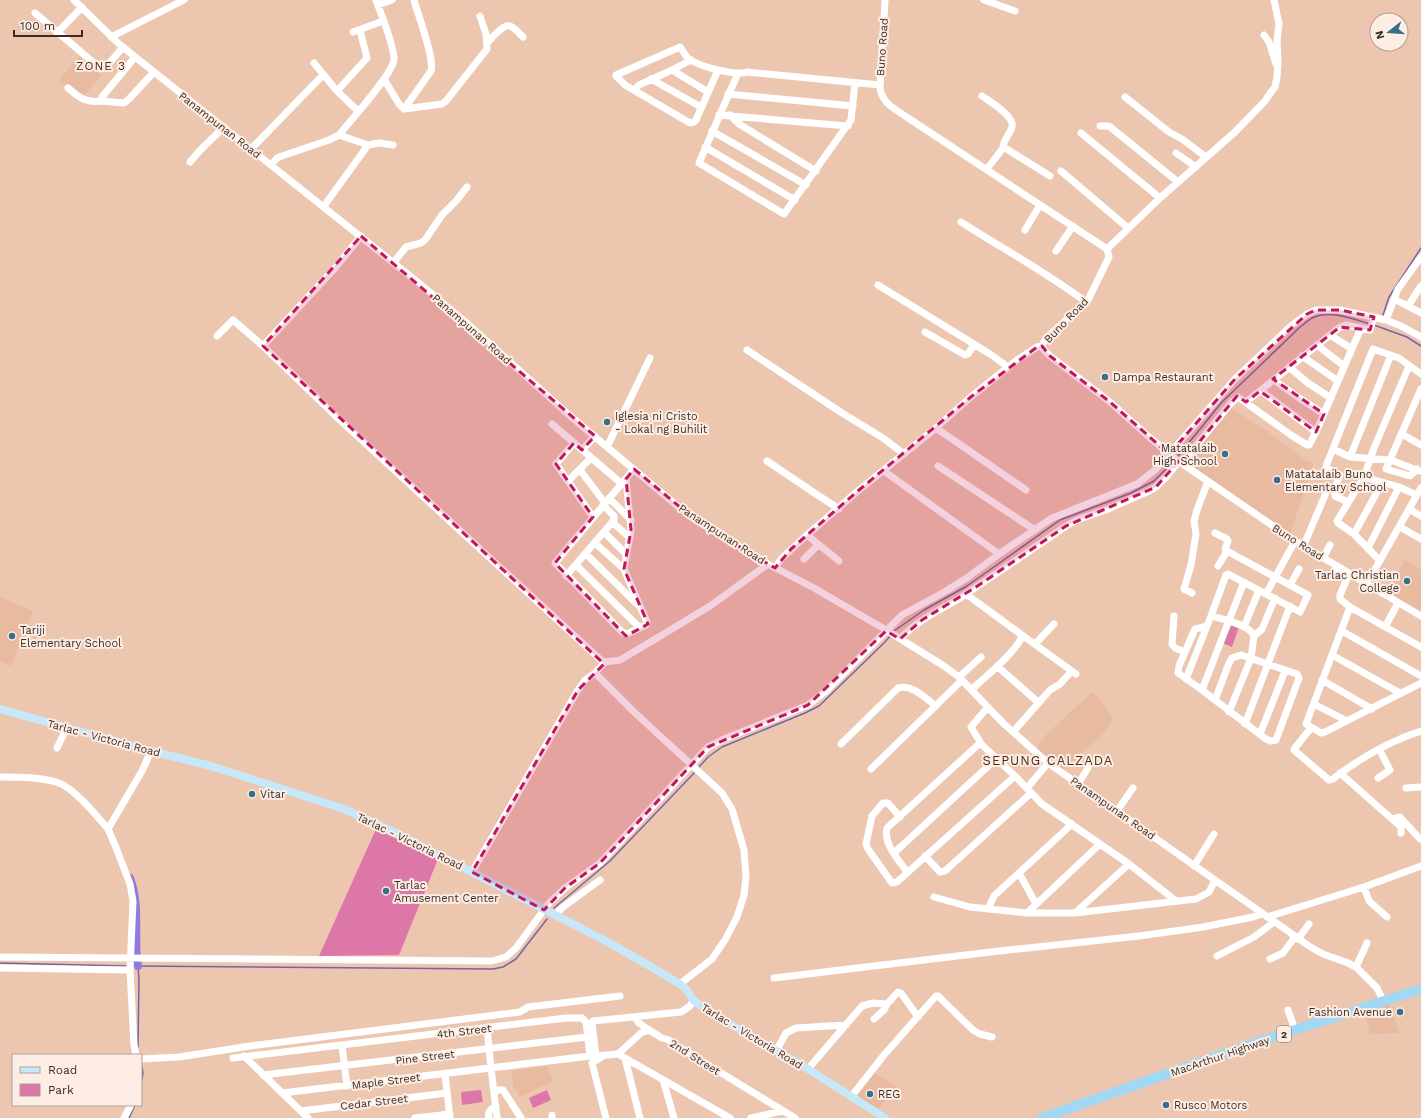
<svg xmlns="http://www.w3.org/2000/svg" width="1421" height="1118" font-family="'Work Sans',sans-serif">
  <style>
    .built { fill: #e8baa0 }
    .green { fill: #dc77a8 }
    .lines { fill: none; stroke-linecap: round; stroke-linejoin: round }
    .stream { stroke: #7664a8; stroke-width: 1.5 }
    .river { stroke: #8f7be0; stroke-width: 8 }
    .minor { stroke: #fff; stroke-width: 7 }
    .major { stroke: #c7e8f9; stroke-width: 8 }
    .highway { stroke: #a1d9f5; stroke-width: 10 }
    .marked { fill: #c2185b; fill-opacity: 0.2; stroke: #c2185b; stroke-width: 3; stroke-dasharray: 8 5; stroke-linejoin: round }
    .poi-dot { fill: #376f89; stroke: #fdede4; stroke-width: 1.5 }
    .labels { text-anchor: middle; stroke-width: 4; stroke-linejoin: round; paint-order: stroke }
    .shield { fill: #fdede4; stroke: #76675e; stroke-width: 1 }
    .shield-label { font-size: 10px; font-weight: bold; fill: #3c2d24 }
    .street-label { font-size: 11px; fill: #3c2d24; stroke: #fdede4 }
    .poi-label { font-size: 11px; fill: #3c2d24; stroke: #fdede4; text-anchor: start }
    .neighbourhood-label { font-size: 12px; letter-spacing: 1px; fill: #4b2d1a; stroke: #fdede4 }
    .quarter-label { font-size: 13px; letter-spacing: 1px; fill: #4b2d1a; stroke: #fdede4 }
  </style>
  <rect width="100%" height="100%" fill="#edc6b0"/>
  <path class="built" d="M80,55L102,75L82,98L59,80Z
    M1231,408L1270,433L1298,454L1302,459L1314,463L1290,534L1188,464L1189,457Z
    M1405,560L1421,570V611L1386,592Z
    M1,597L33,611L11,666L0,661V600Z
    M1092,692L1100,699L1113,718L1103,734L1062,770L1037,748L1047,734Z
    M1389,1004L1399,1033L1370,1034L1365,1013Z
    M546,1066L553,1081L520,1097L513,1085L512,1071Z
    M873,1072L898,1088L877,1110L854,1095Z"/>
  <path class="green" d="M1228,623L1239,627L1232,647L1220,642Z
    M376,829L438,859L399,955L319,956Z
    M481,1090L483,1102L462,1105L461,1092Z
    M547,1090L551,1100L533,1108L529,1098Z"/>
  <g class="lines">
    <path class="stream" d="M1383,315L1389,297L1421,248
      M1374,325L1407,337L1421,346
      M1178,456L1222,402L1299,328C1303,325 1307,321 1312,318C1328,309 1354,319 1370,324
      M894,631L924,610L967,586L1060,520L1131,493L1154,481L1174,461
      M699,767L708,757L722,747L805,713L819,706L885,642L890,636
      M554,908L610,861L695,772
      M0,963L127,966
      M133,966L493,969L503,967L516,959L547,919
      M138,967L139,979L138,1047
      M141,1063L143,1073L141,1084
      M129,1118L135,1105"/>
    <path class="river" d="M130,878C141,907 133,937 138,966"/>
    <path class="minor" d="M74,0L119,44L415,280L469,325L569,415L682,510L697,521L768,564L814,588L886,630L944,666L959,677L1003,723L1048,763L1312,948L1323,954L1348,963L1356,967L1377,988L1384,1002
      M885,0L880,88C882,103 894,108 905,116L1107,249L1109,257L1088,300L1046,338L1042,346
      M984,0L1015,11
      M378,5L392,0
      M35,13L101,69L106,67L123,47
      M353,32L383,21
      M57,33L82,7
      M1264,35L1269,42L1276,64
      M111,37L184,0
      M487,43C491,39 503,24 510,26C515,28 520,34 523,37
      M135,57L102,97L101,101L124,103L129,99L154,72
      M314,63L337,91
      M672,70L708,92
      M718,70L696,120L694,122L690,123L625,85L616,76V75L680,47C683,50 684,54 687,57C695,66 736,76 747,72L880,85
      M738,73L699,163L784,214L851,120L855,83
      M384,79L399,104L404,109L442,104L446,101L487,49L486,34L480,16
      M651,79L701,107
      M68,88C80,98 85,103 101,101
      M634,90L639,85L672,70L691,60
      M728,94L853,106
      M982,96C989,101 1015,116 1012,127C1010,135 1003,139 1003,148
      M1125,97L1169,132L1182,139L1206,157
      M404,109L431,71C435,59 418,15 414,0
      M358,111L337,91L367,58L360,30
      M719,115L848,126
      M730,115L739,124L816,171
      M1100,126H1109L1178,182
      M712,131L806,185
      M1081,133L1160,198
      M339,135L368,145L379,143L393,145
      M705,147L795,200
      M251,149L323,75
      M1176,153L1196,167
      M190,162C201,148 211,140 224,127
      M271,165L277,158L282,156L329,140L339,135C349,122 394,73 394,59C394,45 381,14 376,0
      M987,169L1003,148H1005L1050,176
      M1061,171L1128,228
      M324,206L368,145
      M961,222C1003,249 1046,272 1086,302
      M1025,230L1040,205
      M1107,249L1160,198L1235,132L1265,101L1271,92L1275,87L1277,77L1278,63L1277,41L1279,24L1274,0
      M1056,251L1073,226
      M394,262L406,247L421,243L425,240L442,215L456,201L467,187
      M878,285L990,354L1008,367
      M1398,301L1421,313
      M1408,306L1421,286
      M1386,320L1398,289L1421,257
      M925,332L965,355L968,354L974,345
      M1330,335L1352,349
      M217,336L233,320L263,346L336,267L361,236
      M1317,345L1344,366
      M263,346L342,422L602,661L605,662L620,660L657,638L710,606L768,564
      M1042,346L1043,349L1050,356L1110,402L1149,437L1177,460L1295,541L1421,616
      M747,350L842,413L883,438L904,454
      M1302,356L1338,381
      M1289,367L1308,383L1331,398
      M1274,380L1299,398L1324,414
      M1261,391L1316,432
      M1246,402L1340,327L1346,325L1370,330L1374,317
      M552,424L622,484
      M936,428L1026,490
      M1402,434L1421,445
      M574,443L556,464L593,517
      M607,447L650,358
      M1333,449L1350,457L1391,460L1419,471
      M582,450L595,436
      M1350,457L1391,355
      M767,461L813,492L839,509
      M1182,463L1231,403L1238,397L1291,435L1307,445H1309L1316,432L1361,328
      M938,466L1035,530
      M1417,469L1410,476L1386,469L1421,389
      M580,470L605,503
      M884,471L999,554
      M1364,477L1399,487L1417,495
      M626,479L631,530L624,569L647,622L646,625L627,634L622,632L555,563L634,469
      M568,481L591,458
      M609,498L631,520
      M1348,502L1335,496L1334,490L1340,475L1327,468L1326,466L1373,349L1399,358L1421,374
      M1409,509L1421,516
      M612,522L630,538
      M1400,527L1421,539
      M604,532L626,554
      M1354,534L1382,483
      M807,535L839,561
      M595,543L624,569
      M1303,547L1326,493
      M1368,548L1399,487
      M586,554L638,605
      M1323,558L1330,545
      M804,559L818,545
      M1380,561L1354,534L1338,523L1337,521L1364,477L1374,448L1409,366
      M576,565L640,628
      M1218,566L1227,551
      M775,568L782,558L807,535L859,490L936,428L972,396L1017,360L1037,347L1042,346
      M1349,574L1340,595V599L1350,607L1421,647
      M566,576L614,520V516L603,505
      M1332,577L1337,566
      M1370,578L1421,488
      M1290,585L1299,569
      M1192,593L1184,589L1191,565L1196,534L1194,521L1197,510L1208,481
      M966,594L1022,635C1020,649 983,679 972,689
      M1266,594L1295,541
      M1350,607L1306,724L1321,733L1325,732L1421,683
      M1174,616L1172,644L1175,648L1185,652
      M1211,616L1226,575L1228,574L1300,612L1308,595L1227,551L1225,549L1228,541L1227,539L1215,533
      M1207,626L1195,629L1179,666L1178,673L1202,690L1266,739L1271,741L1276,740L1299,678L1297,674L1241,655L1232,658L1229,663L1215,700
      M1244,627L1259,590
      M1385,627L1398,603
      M1342,631L1421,676
      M1022,635L1076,674
      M1254,636L1262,629L1275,598
      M900,639C917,620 939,611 960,598C996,574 1031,550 1066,526L1077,520L1108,509L1149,491L1156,487L1167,476L1179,461
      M1035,644L1054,624
      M1332,655L1400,693
      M605,662L595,673L633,711L722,793L732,809L744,850L746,877L744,895L737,917L725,940L712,959L680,984
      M997,666L1039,703
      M959,677L981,657
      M1186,679L1211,616C1223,619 1250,625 1254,636L1251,658L1229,712
      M1322,680L1372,709
      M1202,690L1244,582
      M1314,704L1347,721
      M988,707L971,727L982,745L1015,776L1042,804L1129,864L1176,901
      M1245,724L1290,606
      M1311,728L1294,749V750L1329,780L1333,779C1360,758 1389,741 1421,731
      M1013,732L1050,690L1060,684L1069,674
      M1260,734L1285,671
      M841,744L898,688C913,684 925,698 936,706
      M57,748L67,727
      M871,769L962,680
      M1340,773L1401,827V833
      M0,777C18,777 42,777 59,783C75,789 97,816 108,829
      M1378,778L1390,770L1379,749
      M1078,784L1088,768
      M1027,788L1048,763
      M1406,788L1421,787
      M1117,811L1133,788
      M900,817L888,803H883L872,816L866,844L868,849L892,883L897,882L1015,776
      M1394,821L1396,818L1400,817L1420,839
      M894,853L997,758
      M925,856L940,872L945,871L1031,793
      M1194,866L1214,834
      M472,872L578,690L585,680L595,673
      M907,872C899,860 883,844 887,828L980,743
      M1019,873L1036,904
      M1364,887L1369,901L1387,917
      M934,897L970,907L1027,913H1075L1196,899L1209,892L1215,880
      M988,909L994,896L1072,824
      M1027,913L1100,844
      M1075,913L1129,864
      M555,915L563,907L600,880
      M1267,917L1364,887L1421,866
      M1298,939L1309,924
      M1217,956L1254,937L1274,922
      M0,957L492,961L506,957L516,948L549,903L565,888L600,863L708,747L724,739L808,705L826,691L902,615L946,591L968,577L999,554L1052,518L1137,484L1155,470L1235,379L1291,326L1307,314L1316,310H1340L1354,313L1386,320L1401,326L1421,337
      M1270,959L1283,953L1295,937
      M1356,967L1367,943
      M0,968L130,970
      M774,978L999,951L1139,936L1203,927L1253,917L1262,914
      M693,1000L690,1006L681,1012L593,1021L592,1023L596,1056L618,1054L641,1033L649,1030L662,1038L669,1040L674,1044L795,1118
      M1288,1010L1295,1030
      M635,1017L639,1023L649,1030
      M874,1019L884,1010L887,1004L898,992L901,993L918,1017
      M487,1028L491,1068L497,1118
      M342,1046L347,1086
      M776,1051L786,1033L796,1028L846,1025
      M618,1054L730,1118
      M136,1055L134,1045L130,970L133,901L130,884L115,845L108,829L142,771L151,751
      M244,1056L308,1118
      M603,1056L592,1063L606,1118
      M233,1058L566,1018H582L586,1022L590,1056L282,1093
      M625,1058L640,1118
      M141,1059L179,1057L250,1046L520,1012L528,1007L620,996
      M808,1069L862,1006L873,1003L887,1004
      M445,1074L450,1118
      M263,1075L587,1037
      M663,1080L674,1118
      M494,1090H503L521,1118
      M851,1097L884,1055L936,996H938L973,1030L980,1034L992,1037
      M301,1111L447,1093
      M552,1115V1118
      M124,1118L131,1105
      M415,1118L450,1114
      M489,1118C487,1112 490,1109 496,1106
      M751,1118L782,1111"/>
    <path class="major" d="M0,709L151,751L211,766L344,809L394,832L604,940L648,965L680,984L687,990L693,1000L709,1012L808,1069L885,1118"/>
    <path class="highway" d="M1042,1118L1246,1046L1421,989"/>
  </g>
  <path class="marked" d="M361,236L595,436L582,450L574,443L556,464L593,517L555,563L626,636L648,624L624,569L631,530L626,479L634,469L697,521L775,568L791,549L859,490L972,396L1037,347L1042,346L1050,356L1110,402L1169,454L1235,379L1307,314L1316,310H1340L1374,317L1370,330L1340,327L1273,379L1324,414L1316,432L1260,391L1246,402L1237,396L1182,463L1179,461L1156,487L1066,526L976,587L922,620L900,639L886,631L808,705L708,747L600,863L565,888L544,910L472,872L578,690L604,664L263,346Z"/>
  <g class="poi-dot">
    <circle cx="1105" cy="377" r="4"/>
    <circle cx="607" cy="422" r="4"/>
    <circle cx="1225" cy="454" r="4"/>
    <circle cx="1277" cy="480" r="4"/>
    <circle cx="1407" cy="581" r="4"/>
    <circle cx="12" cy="636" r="4"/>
    <circle cx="252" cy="794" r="4"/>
    <circle cx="386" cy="891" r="4"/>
    <circle cx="1400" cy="1012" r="4"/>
    <circle cx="870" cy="1094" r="4"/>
    <circle cx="1166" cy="1105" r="4"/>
  </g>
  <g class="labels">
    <rect class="shield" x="1277" y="1026" width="14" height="16" rx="3"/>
    <g class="shield-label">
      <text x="1284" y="1038">2</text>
    </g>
    <g class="street-label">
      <text transform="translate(882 47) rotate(-86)" y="4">Buno Road</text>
      <text transform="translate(220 125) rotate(38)" y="4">Panampunan Road</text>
      <text transform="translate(1066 320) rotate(-46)" y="4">Buno Road</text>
      <text transform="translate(472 329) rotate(41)" y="4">Panampunan Road</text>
      <text transform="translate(722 534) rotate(33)" y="4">Panampunan Road</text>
      <text transform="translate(1298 542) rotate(32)" y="4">Buno Road</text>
      <text transform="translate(104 738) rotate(15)" y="4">Tarlac - Victoria Road</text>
      <text transform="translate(1113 808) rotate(35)" y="4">Panampunan Road</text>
      <text transform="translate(410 841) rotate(26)" y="4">Tarlac - Victoria Road</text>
      <text transform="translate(464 1031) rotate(-7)" y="4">4th Street</text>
      <text transform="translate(752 1036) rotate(31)" y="4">Tarlac - Victoria Road</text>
      <text transform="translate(1220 1056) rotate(-19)" y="4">MacArthur Highway</text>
      <text transform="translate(425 1057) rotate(-7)" y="4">Pine Street</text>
      <text transform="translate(695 1057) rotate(32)" y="4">2nd Street</text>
      <text transform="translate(386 1081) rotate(-7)" y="4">Maple Street</text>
      <text transform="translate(374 1102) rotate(-7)" y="4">Cedar Street</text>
    </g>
    <g class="poi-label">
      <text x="1113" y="381">Dampa Restaurant</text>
      <text x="615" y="420">Iglesia ni Cristo<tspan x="615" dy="13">- Lokal ng Buhilit</tspan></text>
      <text x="1217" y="452" text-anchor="end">Matatalaib<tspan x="1217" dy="13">High School</tspan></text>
      <text x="1285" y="478">Matatalaib Buno<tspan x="1285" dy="13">Elementary School</tspan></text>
      <text x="1399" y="579" text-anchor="end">Tarlac Christian<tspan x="1399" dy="13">College</tspan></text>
      <text x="20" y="634">Tariji<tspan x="20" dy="13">Elementary School</tspan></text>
      <text x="260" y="798">Vitar</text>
      <text x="394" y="889">Tarlac<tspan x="394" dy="13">Amusement Center</tspan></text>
      <text x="1392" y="1016" text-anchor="end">Fashion Avenue</text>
      <text x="878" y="1098">REG</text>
      <text x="1174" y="1109">Rusco Motors</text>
    </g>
    <g class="neighbourhood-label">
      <text x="101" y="70">ZONE 3</text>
    </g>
    <g class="quarter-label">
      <text x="1048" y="765">SEPUNG CALZADA</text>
    </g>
  </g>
  <rect x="12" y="1054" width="130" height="52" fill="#fdede4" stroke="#b0a097"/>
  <rect x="20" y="1067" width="20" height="6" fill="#c7e8f9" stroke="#b0a097"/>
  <text x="48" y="1074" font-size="12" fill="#3c2d24">Road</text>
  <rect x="20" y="1084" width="20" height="12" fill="#dc77a8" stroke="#b0a097"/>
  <text x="48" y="1094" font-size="12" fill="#3c2d24">Park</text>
  <g transform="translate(1389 32) rotate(253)"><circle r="19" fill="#fdede4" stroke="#b0a097"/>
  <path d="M0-3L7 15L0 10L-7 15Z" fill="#376f89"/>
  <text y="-6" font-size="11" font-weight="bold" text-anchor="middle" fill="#3c2d24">N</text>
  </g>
  <path d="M14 30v6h68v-6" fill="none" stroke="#3c2d24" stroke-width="2"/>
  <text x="20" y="30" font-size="12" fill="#3c2d24" stroke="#fdede4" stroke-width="3" paint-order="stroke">100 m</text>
</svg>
